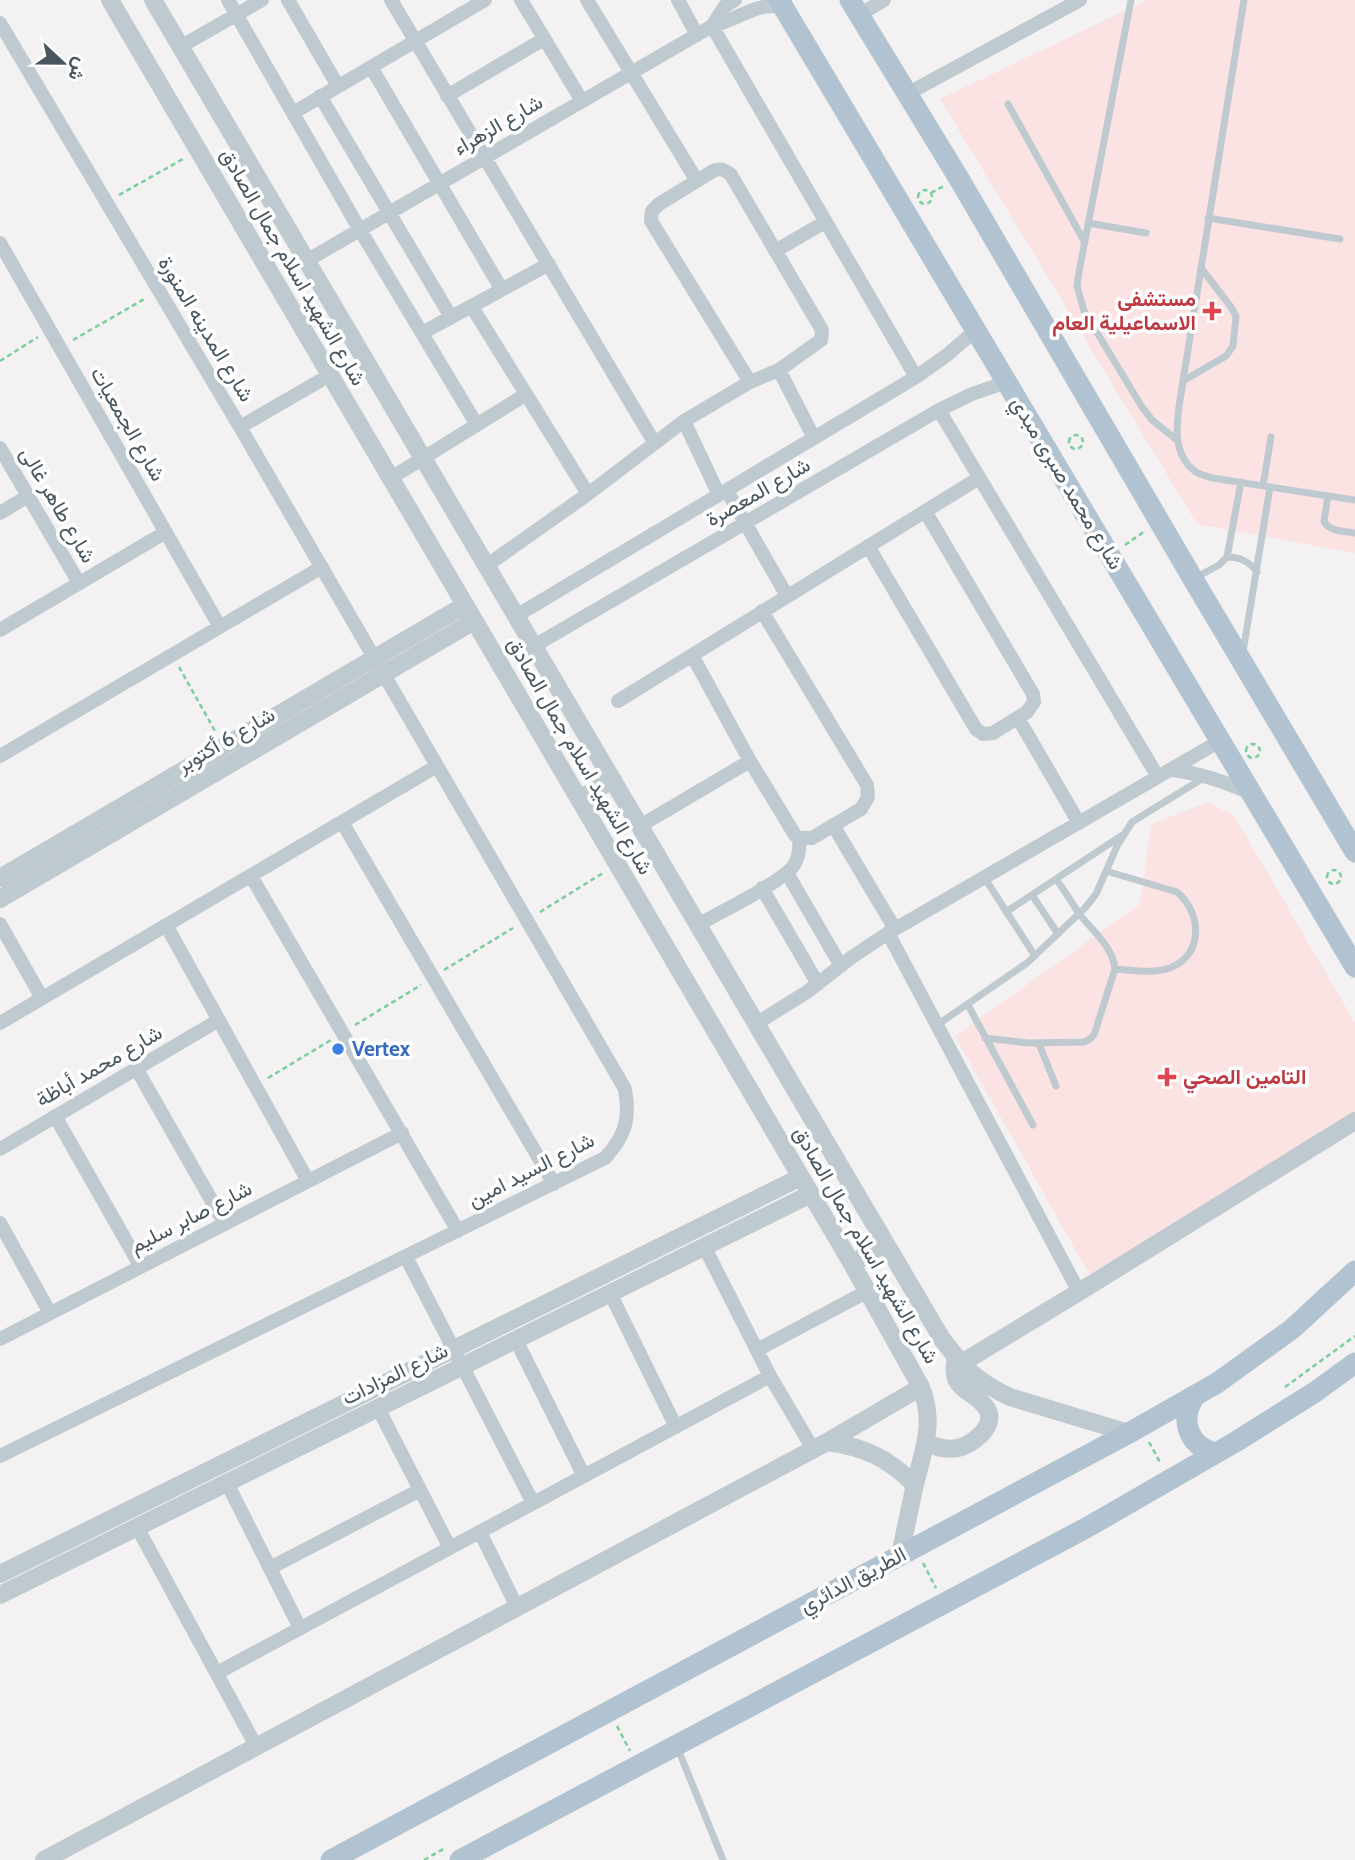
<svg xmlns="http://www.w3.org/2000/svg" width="1355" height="1860" font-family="Cabin,Vazirmatn,sans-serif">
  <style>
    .medical { fill: #fbe3e3 }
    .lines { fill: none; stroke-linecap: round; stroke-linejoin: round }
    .path { stroke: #78cf9c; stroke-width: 2.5; stroke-dasharray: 5 3.5; stroke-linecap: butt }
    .service { stroke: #bfcad0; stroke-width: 7 }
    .minor { stroke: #bfcad0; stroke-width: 14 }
    .tertiary { stroke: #bfcad0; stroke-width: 18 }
    .primary { stroke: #b1c3d0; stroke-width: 21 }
    .health-dot { fill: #e0444e; stroke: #fff; stroke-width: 2.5 }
    .shop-dot { fill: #3f7fe0; stroke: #fff; stroke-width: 2.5 }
    .labels { text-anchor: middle; stroke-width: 7; stroke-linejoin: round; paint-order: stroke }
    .street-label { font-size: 21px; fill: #49565f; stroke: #fff }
    .health-label { font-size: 21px; font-weight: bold; fill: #be3a42; stroke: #fff; text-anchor: end }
    .shop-label { font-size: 21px; font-weight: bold; fill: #366cbe; stroke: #fff; text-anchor: start }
  </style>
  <rect width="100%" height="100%" fill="#f3f1f1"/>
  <path class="medical" d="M1147,0H1355V553L1197,524L940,99Z
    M1209,802L1235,817L1355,1023V1118L1093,1281L955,1036L1140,904L1151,824Z"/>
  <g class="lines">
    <path class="path" d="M918 197a7 7 0 1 1 14 0a7 7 0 1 1-14 0Z
      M931,193L944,186
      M119,195L183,159
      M73,340L146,298
      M0,361L38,337
      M1069 442a7 7 0 1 1 14 0a7 7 0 1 1-14 0Z
      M1125,545L1145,531
      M179,667L215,731
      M1246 751a7 7 0 1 1 14 0a7 7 0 1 1-14 0Z
      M1327 877a7 7 0 1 1 14 0a7 7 0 1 1-14 0Z
      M540,912L603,873
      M444,970L513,928
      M355,1025L421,985
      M268,1078L331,1040
      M1285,1387L1355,1336
      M1149,1442L1161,1464
      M923,1563L936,1588
      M617,1726L630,1751
      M424,1860L445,1848"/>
    <path class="service" d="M1131,0L1079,272L1077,286L1084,311L1142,407L1152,420L1177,440
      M1244,0L1183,381C1179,410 1167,452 1196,472C1201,475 1207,476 1212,478L1355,500
      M1008,104L1084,241
      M1208,218L1340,239
      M1088,223L1146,233
      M1183,381L1226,356L1233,346L1236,316L1231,307L1201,268
      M1263,486L1271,437
      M1328,496L1324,521C1329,532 1344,531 1355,533
      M1227,557C1240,557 1249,561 1257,572
      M1195,578L1219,565L1227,557L1241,482
      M1243,652L1270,487
      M1106,871L1177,892C1202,913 1204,955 1170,968C1153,974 1132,970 1115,969
      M984,877L1035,956
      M1032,895L1058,934
      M1006,912L1121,836
      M968,1005L1033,1125
      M937,1025L1027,963L1085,908L1096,894L1118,844L1132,822L1205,777
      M985,1038L1028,1043L1084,1042L1090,1039L1094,1035L1115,969C1113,946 1091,930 1078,912C1071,901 1064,890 1056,879
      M1039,1044L1056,1086
      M678,1749L723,1860"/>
    <path class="minor" d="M228,0L360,230L477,425
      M288,0L338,86
      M391,0L654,442
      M521,0L582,101
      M587,0L697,181
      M678,0L697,35
      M859,15L884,0
      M0,23L240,427L625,1089C630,1119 626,1135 605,1158L0,1456
      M712,26L916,377
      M712,26L725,6L735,0
      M180,47L262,0
      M371,67L502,290
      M907,94L1080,0
      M320,96L451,317
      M447,96L544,39
      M293,113L485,0
      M0,243L220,627
      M775,251L825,222
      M306,261L712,26C737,21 757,0 784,8
      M472,307L588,494L684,421L750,382L779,370L821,340L822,330L731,175C725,169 720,168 713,171L659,204L652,211L651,221L750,382
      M422,333L549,264
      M779,370L814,438
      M939,410L1158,777
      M684,421L719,495
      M240,427L330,375
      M0,448L79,583
      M391,478L525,395
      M727,491L787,596
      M0,513L28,496
      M868,546L976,729L983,734L993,733L1027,712L1034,702L1033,694L925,511
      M486,566L588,494
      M516,616L916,377L947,355L976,330
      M0,630L166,532
      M534,646L939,410L972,394L1007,382
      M692,655L750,761L795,835L799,838H812L861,809L868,797L867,785L762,611
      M618,701L979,478
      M1018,718L1079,823
      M0,756L322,567
      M1171,770C1199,773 1224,781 1250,793
      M342,822L554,1184
      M833,825L895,929
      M640,826L750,761
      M787,873L841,966
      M251,876L458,1231
      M762,888L818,984
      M0,924L42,998
      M166,925L308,1181
      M698,925C718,913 783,882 794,865C799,857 800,848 799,838
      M888,933L1079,1292
      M0,1023L437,766
      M757,1023L807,992L852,957L888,933L1220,741
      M136,1068L225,1224
      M55,1116L141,1267
      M0,1149L219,1020
      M0,1223L50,1313
      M704,1246L770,1376L813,1449
      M406,1257L533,1503
      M610,1293L676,1427
      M0,1339L402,1133
      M516,1340L584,1476
      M757,1350L868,1291
      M378,1408L450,1548
      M227,1483L300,1628
      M137,1527L256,1746
      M480,1532L517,1607
      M270,1568L420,1490
      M217,1673L770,1376"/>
    <path class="tertiary" d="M110,0L852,1264L921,1387C935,1423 924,1448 915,1484C910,1508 905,1532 900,1555
      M153,0L942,1339C964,1368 976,1381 1010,1397L1129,1433
      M579,799L613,780
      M0,878L465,605
      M0,899L474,621
      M852,1264L885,1243
      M960,1364L1079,1292L1355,1121
      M827,1442C865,1447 888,1458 915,1485
      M926,1442C936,1448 946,1450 958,1448C972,1445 997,1426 987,1409C974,1388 948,1393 956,1357
      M0,1574L801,1177
      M0,1595L811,1194
      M44,1860L827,1442L921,1387"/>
    <path class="primary" d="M779,0L1355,967
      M850,0L958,177L1193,579L1355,852
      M1196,1395C1178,1418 1188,1447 1216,1453
      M331,1860L1129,1433L1217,1383L1292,1329L1355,1271
      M460,1860L1086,1528L1237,1441L1315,1392L1355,1363"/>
  </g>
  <g class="health-dot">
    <path d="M1208.5 300.5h7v7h7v7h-7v7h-7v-7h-7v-7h7z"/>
    <path d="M1163.5 1066.5h7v7h7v7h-7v7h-7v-7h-7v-7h7z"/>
  </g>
  <circle class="shop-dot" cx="338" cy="1049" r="7"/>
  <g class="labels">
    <g class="street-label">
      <text transform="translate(498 125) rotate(-30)" y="7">شارع الزهراء</text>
      <text transform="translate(293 267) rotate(60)" y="7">شارع الشهيد اسلام جمال الصادق</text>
      <text transform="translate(206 329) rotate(59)" y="7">شارع المدينه المنورة</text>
      <text transform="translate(128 424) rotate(60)" y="7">شارع الجمعيات</text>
      <text transform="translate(1067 483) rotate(59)" y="7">شارع محمد صبرى مبدي</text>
      <text transform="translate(758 492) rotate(-30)" y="7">شارع المعصرة</text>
      <text transform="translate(58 505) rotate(60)" y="7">شارع طاهر غالى</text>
      <text transform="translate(226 740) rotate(-30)" y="7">شارع 6 أكتوبر</text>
      <text transform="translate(580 756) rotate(60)" y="7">شارع الشهيد اسلام جمال الصادق</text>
      <text transform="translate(99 1066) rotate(-30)" y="7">شارع محمد أباظة</text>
      <text transform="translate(531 1170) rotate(-27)" y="7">شارع السيد امين</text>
      <text transform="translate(191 1217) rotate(-27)" y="7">شارع صابر سليم</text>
      <text transform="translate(866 1245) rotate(60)" y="7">شارع الشهيد اسلام جمال الصادق</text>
      <text transform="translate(395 1374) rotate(-26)" y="7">شارع المزادات</text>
      <text transform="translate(853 1580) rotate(-28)" y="7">الطريق الدائري</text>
    </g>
    <g class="health-label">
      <text x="1196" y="306">مستشفى<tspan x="1196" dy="24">الاسماعيلية العام</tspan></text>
      <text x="1183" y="1084" text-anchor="start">التامين الصحي</text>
    </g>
    <g class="shop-label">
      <text x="352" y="1056">Vertex</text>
    </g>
  </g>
  <g transform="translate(63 63) rotate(112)" stroke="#ffffff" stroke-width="5" paint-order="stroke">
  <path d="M0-5L12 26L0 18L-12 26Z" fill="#49565f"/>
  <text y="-10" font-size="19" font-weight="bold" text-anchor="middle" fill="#49565f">ش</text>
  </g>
</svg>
